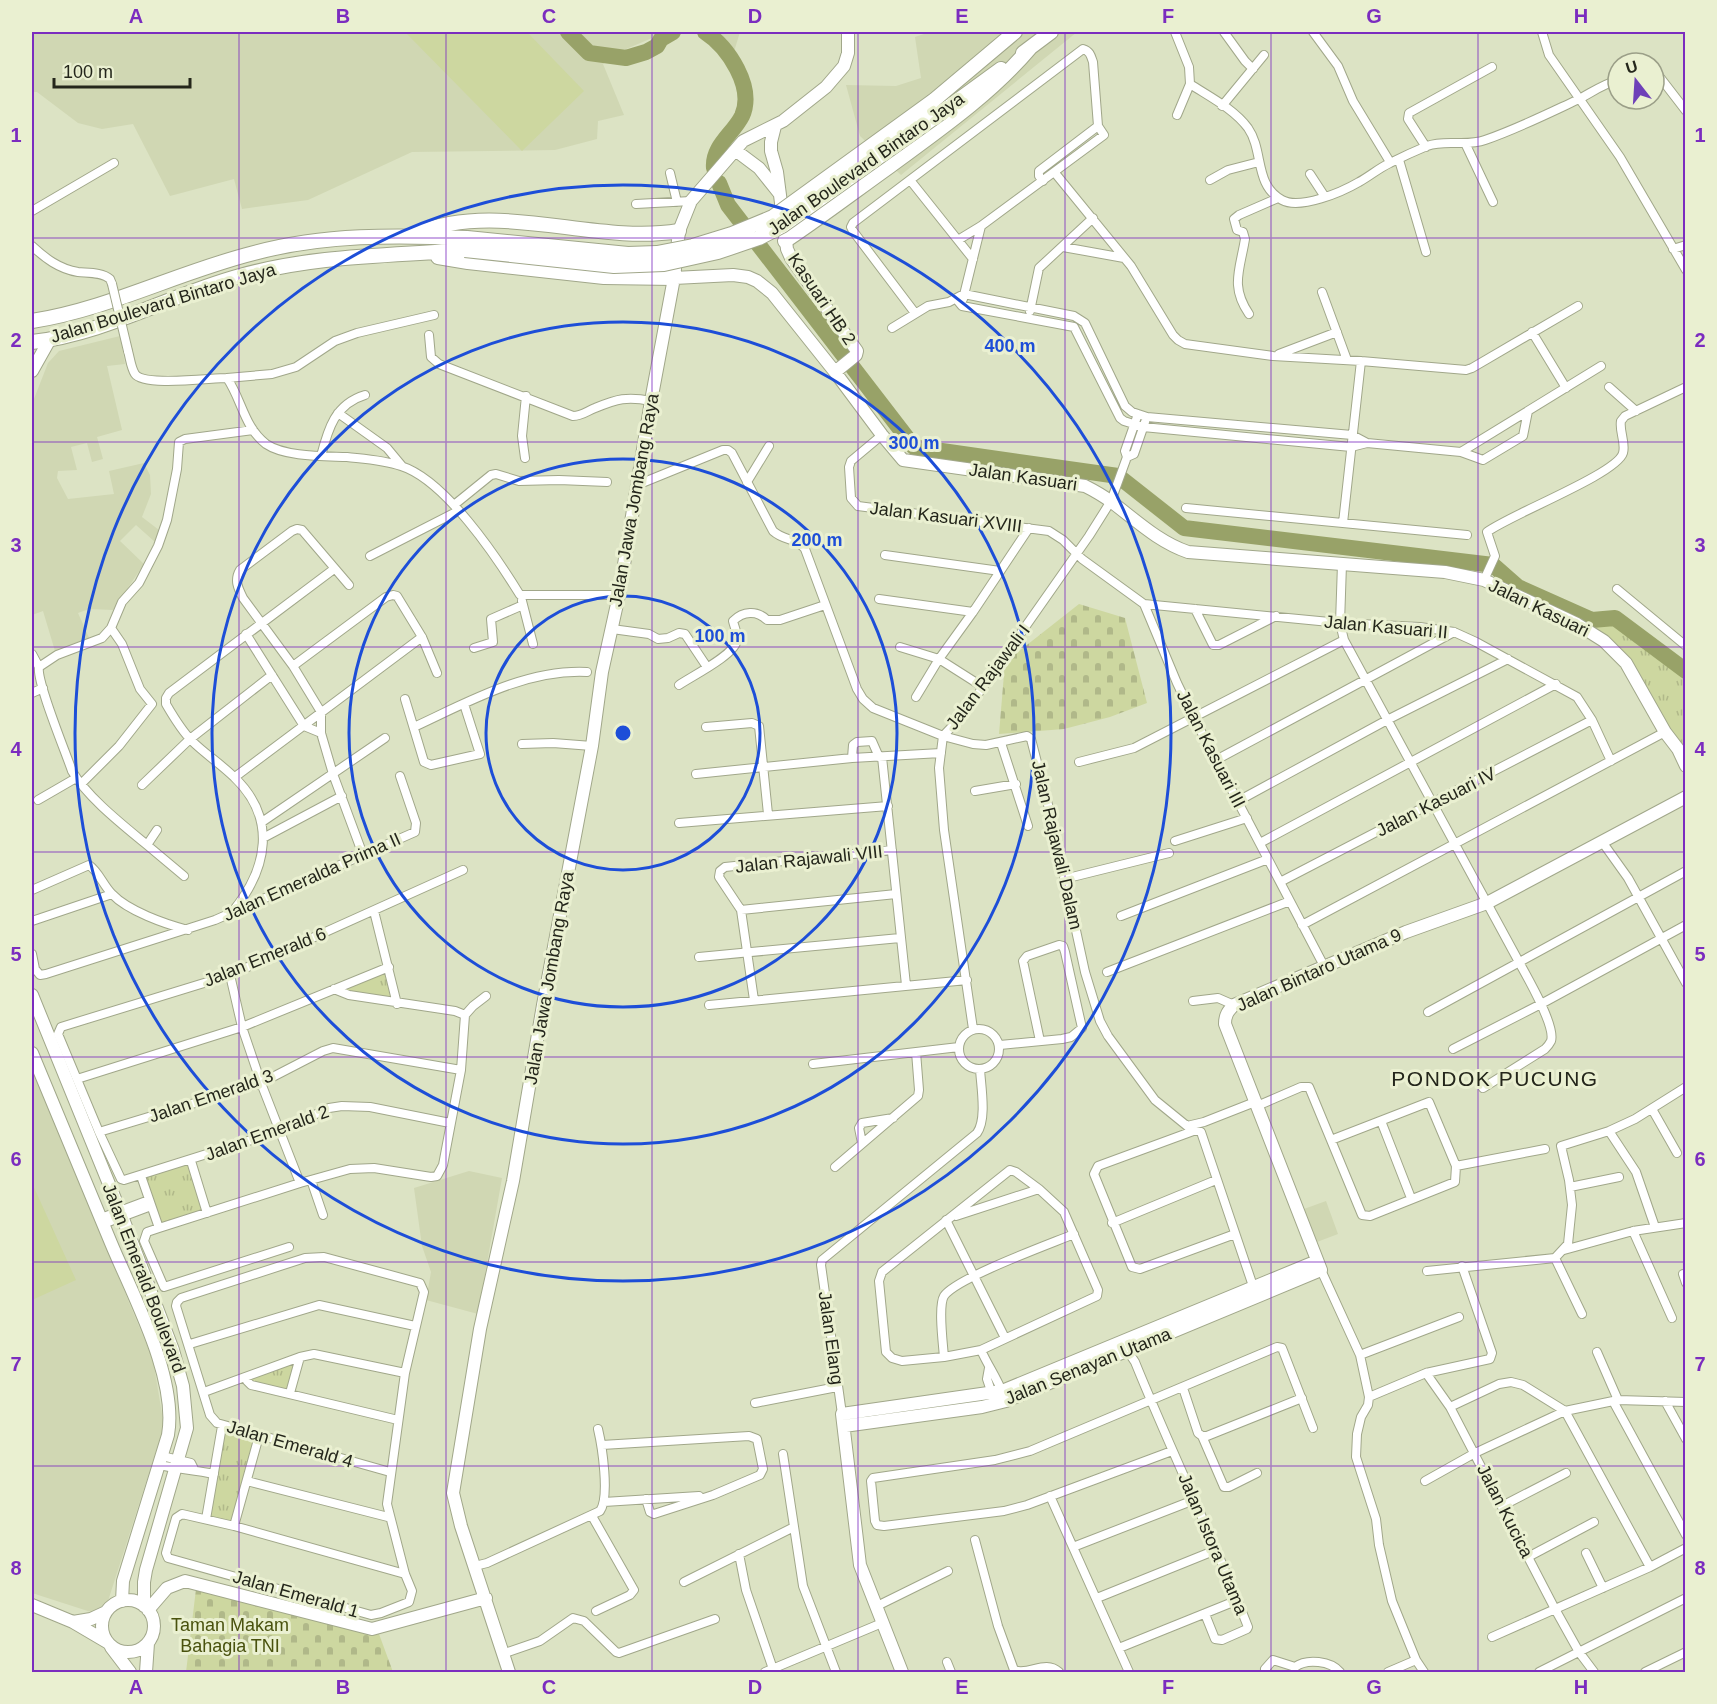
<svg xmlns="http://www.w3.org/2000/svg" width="1717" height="1704" font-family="Arial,sans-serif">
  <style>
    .built { fill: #d0d7b3 }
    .cemetery { fill: url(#cemetery-stones) }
    .park { fill: url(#park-tufts) }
    .pitch { fill: #cdd7a0 }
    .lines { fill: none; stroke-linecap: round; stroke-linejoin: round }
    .river { stroke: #98a268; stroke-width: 16 }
    .street-casing { stroke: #a1a78a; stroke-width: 10 }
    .secondary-casing { stroke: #a1a78a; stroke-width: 14 }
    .primary-casing { stroke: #a1a78a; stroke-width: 16 }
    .street { stroke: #fff; stroke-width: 8 }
    .secondary { stroke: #fff; stroke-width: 12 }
    .primary { stroke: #fff; stroke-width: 14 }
    .street-bridge-casing { stroke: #a1a78a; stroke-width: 10; stroke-linecap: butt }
    .primary-bridge-casing { stroke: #a1a78a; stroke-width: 16; stroke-linecap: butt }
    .street-bridge { stroke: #fff; stroke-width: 8 }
    .primary-bridge { stroke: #fff; stroke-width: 14 }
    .grid { fill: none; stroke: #7b2cbf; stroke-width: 1.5; stroke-opacity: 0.55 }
    .ring { fill: none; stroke: #1d4ed8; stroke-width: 3 }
    .labels { text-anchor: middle; stroke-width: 6; stroke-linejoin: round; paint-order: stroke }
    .street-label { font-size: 18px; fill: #24261b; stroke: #eaf0d1 }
    .park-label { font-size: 18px; fill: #49520e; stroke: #eaf0d1 }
    .quarter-label { font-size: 21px; letter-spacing: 1.5px; fill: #24261b; stroke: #eaf0d1 }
    .centre { fill: #1d4ed8; stroke: #eaf0d1; stroke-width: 3 }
    .ring-label { font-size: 18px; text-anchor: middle; font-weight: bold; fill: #1d4ed8; stroke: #eaf0d1; stroke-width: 6; stroke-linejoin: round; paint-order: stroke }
    .neatline { fill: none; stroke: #7b2cbf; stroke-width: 2 }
    .grid-label { font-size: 20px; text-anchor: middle; font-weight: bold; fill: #7b2cbf }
  </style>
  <defs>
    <pattern id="cemetery-stones" width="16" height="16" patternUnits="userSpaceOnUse" patternTransform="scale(1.5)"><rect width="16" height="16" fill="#cdd7a0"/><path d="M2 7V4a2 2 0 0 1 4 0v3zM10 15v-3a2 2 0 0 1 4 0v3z" fill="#b0b889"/></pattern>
    <pattern id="park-tufts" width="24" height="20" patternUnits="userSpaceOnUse" patternTransform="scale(1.5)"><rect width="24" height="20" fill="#cdd7a0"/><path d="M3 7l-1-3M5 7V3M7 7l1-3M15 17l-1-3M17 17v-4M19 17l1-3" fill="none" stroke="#b0b889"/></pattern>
  </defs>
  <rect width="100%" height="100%" fill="#dce3c4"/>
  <path class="built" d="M32,32H666L624,50L603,64L624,115L598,121L597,139L555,150L412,152L308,200L242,209L234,179L170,196L133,124L102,129L78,123L37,92H32Z
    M712,32H740L733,55Z
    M930,32H1077L901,175L860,136L846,85L896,86L921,78L915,37Z
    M120,336L125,364L107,366L122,430L97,437L103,459L92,462L87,443L71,447L77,470L58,471L57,478L68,499L114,494L109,471L144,463L150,475L151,494L142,517L159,530L155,542L136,525L120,541L144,564L113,610L89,609L78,613L90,640L55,651L43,611L32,615V404L48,363L59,351Z
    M32,1069L153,1360L164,1426L108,1601L94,1613L32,1593Z
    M469,1171L502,1178L478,1314L426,1300L431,1272L422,1246L414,1188Z
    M1326,1201L1338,1234L1317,1242L1304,1209Z"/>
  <path class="cemetery" d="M1079,604L1125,618L1147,703L1110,717L1064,729L999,734L1005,662Z
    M196,1589L379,1634L393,1672H186Z"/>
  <path class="park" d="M1565,607L1600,623L1622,622L1685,670V747L1677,743L1637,671L1560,611V609Z
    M389,967L397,1004L334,989Z
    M191,1161L207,1213L159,1228L141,1176Z
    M300,1357L290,1393L251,1385L247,1377Z
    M222,1426L259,1436L234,1526L206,1519Z"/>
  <path class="pitch" d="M405,32H527L584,91L522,151Z
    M32,1183L76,1280L32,1300Z"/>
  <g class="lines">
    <path class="river" d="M568,32L589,53L626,58L646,52L657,46L661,39L673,32
      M705,32C728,47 755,87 742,116C733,134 712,146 714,168
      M719,183L728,205L914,447L1118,476L1184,528L1493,565L1518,587L1592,620L1615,618L1686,671"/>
    <defs>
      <path id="street" d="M1175,32L1189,67L1190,84C1210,97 1234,109 1248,128C1264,151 1254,185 1282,200C1300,210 1342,192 1359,182C1370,176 1379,168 1390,163C1402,157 1415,151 1427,146C1446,139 1466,147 1485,140C1517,129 1547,114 1577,100C1591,93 1603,84 1618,80
        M1224,32L1245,61L1253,69
        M1313,32L1338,66L1353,101L1390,162
        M1542,32L1549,55L1620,157L1686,270
        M1654,73L1659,76L1686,111
        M1222,106L1264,55
        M1177,115L1190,84
        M1466,145L1493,202
        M1426,147L1408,119L1409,113L1492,67
        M1399,160L1426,252
        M670,173L677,202
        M1055,173L1131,266L1173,335L1178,340L1185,344L1273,356L1361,361L1466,370L1472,368L1578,306
        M1310,174L1325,197
        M910,180L973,259
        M1210,180L1228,170L1259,162
        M1043,181L1039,176V171L1098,126
        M636,204L691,201
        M32,211L114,163
        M32,246C45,258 59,269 78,272C88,273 102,272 110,279L112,284
        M1063,247L1124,258
        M1673,249L1686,245
        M1322,292L1347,360
        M963,299L981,226
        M957,300L962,306L1074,327L1120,418L1124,421L1143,427L1351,447L1367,443L1461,452L1601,366
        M1030,311L1039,268L1093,218
        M915,313L853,231L851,227L853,223L1083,49C1090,51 1091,56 1093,62L1098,126L1104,135L981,226L958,240
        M1249,314C1230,286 1240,270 1245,239L1243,232L1237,230L1234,219L1239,215L1278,198
        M892,328L928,306L949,302L964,294L1074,316L1085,323L1125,406L1132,412L1147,417L1352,435L1367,443
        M1532,332L1566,388
        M429,335L431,357L439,364L573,416C582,416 587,411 595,408C617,399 627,396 651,401
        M128,351C130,358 131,368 135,374C144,387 210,378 227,378C242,400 244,427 266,444C285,457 324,456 347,457C365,459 384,460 401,466C445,480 496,556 520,595H619
        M1279,354L1337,332
        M227,378L272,374L296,367L335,341L357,333L434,315
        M1609,387L1636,411
        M338,413L387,448L402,466
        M882,435L851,461L849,467L851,498L858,506L1049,531L1063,540L1082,559L1144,604L1177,683L1194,718L1324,966
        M1461,452L1483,460L1523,436L1528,411
        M321,456C328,429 335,404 365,395
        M1127,457L1134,454L1145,422
        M525,458L522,436L526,396
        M747,482L769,446
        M637,485L723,450H728L732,453L773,531C784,541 797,538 805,549L857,689L863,699L873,708L943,736L973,744L986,745L1027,736L1031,739L1053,824L1085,972L1100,1021L1108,1036L1155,1100L1187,1126L1204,1122L1255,1102
        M454,505L491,475L496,474L519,481L559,480L607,482
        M1186,508L1467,535
        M1343,523L1361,361
        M885,555L1000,571
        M370,556L458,511
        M1342,564L1340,623L1344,640L1519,962C1527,977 1556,1026 1551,1041C1550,1043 1547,1047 1545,1049L1483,1088
        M1484,580L1495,556L1487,532C1509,515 1617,474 1623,453C1626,443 1619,431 1621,421L1625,416L1686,387
        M349,585L302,530L297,529L292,531L240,570C234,580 238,588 243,598L293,666L321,712V733L333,774L363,855
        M1617,589L1686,646
        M879,599L973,612
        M522,601L533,644
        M1144,604L1340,623L1420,627L1454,632L1476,642L1577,697L1592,720L1611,761
        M1195,609L1213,645H1219L1276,616
        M612,629L649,634L658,639L668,638L679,633L685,634L707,667
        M246,634L304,726L321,733
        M900,647L939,659L983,687
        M474,648L493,642L491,619L523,605
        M32,654L39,667
        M293,666L386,597L393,595L397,596L422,637L437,673
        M39,667L57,655L102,638L111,628L122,602L139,583L158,546L167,520L177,469L179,442L185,439L253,430
        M39,667C36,681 66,753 72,771C87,797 123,825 147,845
        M679,685C692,676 735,655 737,640C738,634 734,626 733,621C743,611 757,610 767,620H780L825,605
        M32,693L43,688
        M916,697L939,659L973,612L1029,528
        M405,699L424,762L431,765L480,754L464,704
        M414,727C468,702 526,669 587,672
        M706,727L752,723L759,726L768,814
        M1001,743L1028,826
        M522,744L553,743L592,746
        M882,757L906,985
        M852,758L853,745L857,742L872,741L879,757
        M1216,760L1454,632
        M1079,762L1134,748L1344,640
        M696,774L852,758L941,753
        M235,777L422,637
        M81,784L119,746L152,704L140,689L122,644L111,628
        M142,785L190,739L272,675
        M975,791L1016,784
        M38,800L76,778
        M1238,801L1389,719L1508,659
        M262,822L385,738
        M679,823L888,806
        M157,830L147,845L184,876
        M263,838L342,796
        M1175,841L1247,818
        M1260,843L1556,684
        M1603,843L1628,878L1686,983
        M1064,879L1169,853
        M1280,882L1592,720
        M32,890L89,865C99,872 103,885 112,894C128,911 165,924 188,930
        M741,910L896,894
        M233,911C268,868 277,818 234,777C221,764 205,754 192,741C181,730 173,716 166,704V698L169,693L334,569
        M374,911L397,1004
        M1121,916L1268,859
        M32,921L112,894
        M1302,925L1665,732
        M32,954L35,969L40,975L46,974L215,920L415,832L416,823L400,776
        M699,957L900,938
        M1107,972L1290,901
        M230,975L242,1027L261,1083L300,1183
        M334,989L349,995L455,1011L465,1015
        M754,1000L741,910L719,877L720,871L725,867L892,850
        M1193,1001L1218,998L1234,1005
        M709,1005L967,980
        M1428,1012L1686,871
        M465,1015L473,1006L486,996
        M959 1049a20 20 0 1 1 40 0a20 20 0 1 1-40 0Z
        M973,1029L944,830L939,768L943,736L964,714L1089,536L1111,501L1127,457L1125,451L1138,414
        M1000,1045L1062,1039L1071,1037L1082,1028L1065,952L1063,946L1059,945L1027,956L1023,961L1040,1041
        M1453,1049L1541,1004L1686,925
        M813,1064L959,1047
        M77,1079L242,1027L389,967
        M1257,1106L1301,1087H1309L1362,1215L1370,1216L1455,1182L1456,1166L1429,1102L1331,1140
        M1652,1109L1677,1153
        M1381,1121L1411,1198
        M450,1123L370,1107L342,1106L329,1108L280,1131L124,1180L121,1179L99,1132L58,1034L61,1027L230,975L463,870
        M1609,1131L1636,1172L1655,1227
        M99,1132L261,1083L323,1051L333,1048L461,1070
        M862,1143L859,1128L862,1123L893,1118
        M191,1161L207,1213
        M1456,1166L1545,1149
        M835,1167L918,1096L919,1090L916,1052
        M1010,1170L1016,1172L1039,1189L1064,1212L1098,1290L1097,1296L981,1350L944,1357L902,1361L892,1358L886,1352L879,1281L882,1272Z
        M141,1176L159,1228
        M311,1180L323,1215
        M1570,1187L1619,1177
        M956,1216L1039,1189
        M101,1218L149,1200
        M946,1220L1005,1338
        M1112,1223L1216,1180
        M103,1224L151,1206
        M1633,1231L1672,1318
        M1235,1234L1140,1269L1132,1267L1094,1174L1098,1166L1196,1130L1201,1132L1255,1292
        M289,1247L164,1287L144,1241L147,1232L159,1228L300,1183L350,1169L374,1168L431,1177L437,1176L443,1165L461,1070L465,1015
        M1564,1250L1633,1231L1686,1223
        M1555,1258L1582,1314
        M1321,1270L1360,1355L1369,1397L1368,1405L1361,1417L1357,1434L1356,1457L1376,1519L1379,1545L1392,1601L1416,1660L1424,1672
        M1427,1271L1555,1258L1568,1244L1572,1205L1569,1180L1561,1146L1609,1131L1635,1119L1686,1087
        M1683,1274L1686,1283
        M190,1344L319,1305L415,1326
        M981,1350C988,1366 997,1378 1003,1394
        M1127,1350L1135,1362C1171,1451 1213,1537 1248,1627L1247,1629L1222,1640L1215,1639L1205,1614
        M1597,1352L1618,1400
        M1360,1355L1459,1317
        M944,1357C943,1344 938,1306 944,1296C956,1278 1050,1244 1074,1234
        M989,1368L987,1379L993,1397
        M1426,1373L1450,1407L1555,1609L1579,1652L1594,1672
        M247,1377V1381L251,1385L398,1420
        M1183,1388L1198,1433L1202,1436L1224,1487H1229L1257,1473
        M204,1392L300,1357L314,1354L405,1373
        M290,1393L300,1357
        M1369,1397L1426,1373L1490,1359L1492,1353L1462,1266
        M1613,1401L1686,1535
        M1665,1401L1686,1439
        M755,1403L837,1387
        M1450,1407L1499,1384L1511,1382L1523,1385L1565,1411L1650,1567
        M842,1414L821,1265L822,1260L977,1133C987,1119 981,1087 980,1069
        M1202,1436H1207L1302,1398
        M602,1445L749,1436L757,1439L763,1469L760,1475L713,1495L654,1514L650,1512L646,1499
        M1172,1451L1027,1505L1004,1511L884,1526L877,1525L875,1521L871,1481L873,1478L995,1460L1030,1451L1277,1347L1282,1348L1313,1428
        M783,1454L803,1586L836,1672
        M162,1456L191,1463L194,1469
        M159,1465C178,1469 195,1470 214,1474
        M390,1472L217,1423L210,1415L176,1306L177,1302L181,1298L305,1258L324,1257L420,1283L424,1292L405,1373L387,1504L405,1574L412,1591L409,1602L381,1613L371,1615L168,1558L166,1553L176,1518L182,1514L234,1526L405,1574
        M247,1481L388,1517
        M1425,1481L1475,1453L1565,1411L1618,1400L1686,1402
        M1050,1496L1129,1672
        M604,1502L699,1496
        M1502,1506L1566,1473
        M592,1516L634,1590L630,1595L596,1611
        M206,1519L222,1426
        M234,1526L259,1436
        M975,1540L998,1626L1014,1670C1029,1676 1045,1659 1059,1672
        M1073,1547L1194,1500
        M1586,1553L1603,1588
        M739,1554L746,1590L774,1672
        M1528,1557L1594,1522
        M475,1566L487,1563L600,1511C610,1497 602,1446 598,1429
        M684,1582L794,1527
        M1097,1598L1216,1550
        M875,1607L948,1571
        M1492,1637L1650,1567L1686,1548
        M1119,1648L1238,1600
        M502,1654L540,1641L573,1618L584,1621L616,1652L619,1653L715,1619
        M947,1662L951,1672
        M765,1672L882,1623
        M1267,1672L1265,1669L1273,1660L1295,1667C1307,1658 1331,1661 1340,1672
        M1388,1672L1416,1660
        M1539,1672L1686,1598
        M1645,1672L1686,1652"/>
      <path id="secondary" d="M775,126L771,142V151L777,172L787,249L791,258L857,351L856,355L835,372
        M735,150L759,168L779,193
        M674,278L733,275L748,277L757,281L772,293L835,372L882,435L903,460L1085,486C1095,491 1105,497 1113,503C1138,522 1159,542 1188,552L1445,572L1484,580L1577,624L1604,641L1626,663L1665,732L1678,749L1686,766
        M32,371L50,339
        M32,995L120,1211L173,1350L183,1386L187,1428L146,1570L144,1582V1606
        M32,1053C58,1116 85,1180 111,1243C133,1296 178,1378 168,1435L123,1581L122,1601
        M844,1426L982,1407L1006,1401L1321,1270L1225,1024C1225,1015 1228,1011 1234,1005L1406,932L1487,903L1686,797
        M102 1626a26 26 0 1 1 52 0a26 26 0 1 1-52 0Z
        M32,1605L73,1622L107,1642
        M148,1610L167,1588L185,1581L372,1629L486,1598
        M73,1622L91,1619L106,1612
        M111,1647L130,1672
        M146,1672L148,1643
        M509,1672L461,1526L453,1493L480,1329L513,1181L543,1005L592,746L602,672L619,595L651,401L674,278L679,231L691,201L743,141L783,121L826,87L844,66L848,53V32
        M902,1672L860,1565L842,1414L1002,1391L1317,1261"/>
      <path id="primary" d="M1023,53L1051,32
        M933,101L1015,32
        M942,112L1001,69
        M415,234C499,199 592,245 679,231
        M785,241C821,217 855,191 890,166C939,130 991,94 1030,48
        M438,257L468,262L604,277L674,278
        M32,321C109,309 178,272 254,253C324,234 396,235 467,238
        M32,342C104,334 170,295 240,276C315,255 388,256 465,250"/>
    </defs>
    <use href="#street" class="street-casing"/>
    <use href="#secondary" class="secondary-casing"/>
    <use href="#primary" class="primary-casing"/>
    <use href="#street" class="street"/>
    <use href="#secondary" class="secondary"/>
    <use href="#primary" class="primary"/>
    <defs>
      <path id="street-bridge" d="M112,284L128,351"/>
      <path id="primary-bridge" d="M467,238L628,254L657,253L693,246L732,234L773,217L933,101
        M465,250L614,266L664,264L718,252L759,238L782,226L942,112"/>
    </defs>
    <use href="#street-bridge" class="street-bridge-casing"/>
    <use href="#primary-bridge" class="primary-bridge-casing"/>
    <use href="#street-bridge" class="street-bridge"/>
    <use href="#primary-bridge" class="primary-bridge"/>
  </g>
  <path class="grid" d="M239,32V1672M446,32V1672M652,32V1672M858,32V1672M1065,32V1672M1271,32V1672M1478,32V1672M32,238H1686M32,442H1686M32,647H1686M32,852H1686M32,1057H1686M32,1262H1686M32,1466H1686"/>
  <g class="ring">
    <circle cx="623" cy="733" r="137"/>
    <circle cx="623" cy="733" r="274"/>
    <circle cx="623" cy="733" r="411"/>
    <circle cx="623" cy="733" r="548"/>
  </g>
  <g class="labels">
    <g class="street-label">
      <text transform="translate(866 164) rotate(-35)" y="6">Jalan Boulevard Bintaro Jaya</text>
      <text transform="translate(822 299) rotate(56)" y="6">Kasuari HB 2</text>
      <text transform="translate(163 303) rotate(-17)" y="6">Jalan Boulevard Bintaro Jaya</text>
      <text transform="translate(1023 477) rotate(8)" y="6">Jalan Kasuari</text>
      <text transform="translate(634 500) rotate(-80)" y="6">Jalan Jawa Jombang Raya</text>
      <text transform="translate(946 517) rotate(7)" y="6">Jalan Kasuari XVIII</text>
      <text transform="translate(1539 608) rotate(26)" y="6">Jalan Kasuari</text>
      <text transform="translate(1386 627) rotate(5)" y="6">Jalan Kasuari II</text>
      <text transform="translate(988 677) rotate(-53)" y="6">Jalan Rajawali I</text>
      <text transform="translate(1211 749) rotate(63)" y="6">Jalan Kasuari III</text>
      <text transform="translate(1436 802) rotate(-27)" y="6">Jalan Kasuari IV</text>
      <text transform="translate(1057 845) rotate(77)" y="6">Jalan Rajawali Dalam</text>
      <text transform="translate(809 859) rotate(-6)" y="6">Jalan Rajawali VIII</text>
      <text transform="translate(312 877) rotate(-24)" y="6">Jalan Emeralda Prima II</text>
      <text transform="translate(265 957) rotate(-22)" y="6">Jalan Emerald 6</text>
      <text transform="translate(1319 970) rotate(-24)" y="6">Jalan Bintaro Utama 9</text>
      <text transform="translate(549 978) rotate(-80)" y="6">Jalan Jawa Jombang Raya</text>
      <text transform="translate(211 1096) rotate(-19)" y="6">Jalan Emerald 3</text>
      <text transform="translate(267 1133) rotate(-20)" y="6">Jalan Emerald 2</text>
      <text transform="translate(144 1278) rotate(69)" y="6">Jalan Emerald Boulevard</text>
      <text transform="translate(831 1338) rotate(82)" y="6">Jalan Elang</text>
      <text transform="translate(1088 1366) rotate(-22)" y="6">Jalan Senayan Utama</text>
      <text transform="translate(290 1444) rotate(16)" y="6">Jalan Emerald 4</text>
      <text transform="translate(1505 1511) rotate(63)" y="6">Jalan Kucica</text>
      <text transform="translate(1213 1544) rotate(67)" y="6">Jalan Istora Utama</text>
      <text transform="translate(296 1594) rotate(16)" y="6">Jalan Emerald 1</text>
    </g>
    <g class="park-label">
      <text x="230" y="1631">Taman Makam<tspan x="230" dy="21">Bahagia TNI</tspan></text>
    </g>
    <g class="quarter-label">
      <text x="1495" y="1086">PONDOK PUCUNG</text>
    </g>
  </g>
  <circle cx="623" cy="733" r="9" class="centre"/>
  <g class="ring-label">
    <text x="1010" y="352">400 m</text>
    <text x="914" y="449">300 m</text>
    <text x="817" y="546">200 m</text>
    <text x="720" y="642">100 m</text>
  </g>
  <rect width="1717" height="1704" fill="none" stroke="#eaf0d1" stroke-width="66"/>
  <g transform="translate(1636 81) rotate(343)"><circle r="28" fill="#eaf0d1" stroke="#9b9f88" stroke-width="1.5"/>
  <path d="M0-4.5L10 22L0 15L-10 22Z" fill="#6e40b8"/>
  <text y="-9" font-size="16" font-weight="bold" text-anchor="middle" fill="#24261b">U</text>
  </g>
  <path d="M54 78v9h136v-9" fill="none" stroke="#24261b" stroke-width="3"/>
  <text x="63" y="78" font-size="18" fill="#24261b" stroke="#eaf0d1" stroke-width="4.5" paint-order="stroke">100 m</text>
  <rect x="33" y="33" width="1651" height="1638" class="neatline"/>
  <g class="grid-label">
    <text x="136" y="23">A</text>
    <text x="343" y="23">B</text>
    <text x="549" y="23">C</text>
    <text x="755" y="23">D</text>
    <text x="962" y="23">E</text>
    <text x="1168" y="23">F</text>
    <text x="1374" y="23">G</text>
    <text x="1581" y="23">H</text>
    <text x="16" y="142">1</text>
    <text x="1700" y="142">1</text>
    <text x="16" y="347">2</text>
    <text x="1700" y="347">2</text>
    <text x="16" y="552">3</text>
    <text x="1700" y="552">3</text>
    <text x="16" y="756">4</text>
    <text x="1700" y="756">4</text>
    <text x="16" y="961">5</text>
    <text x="1700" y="961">5</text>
    <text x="16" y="1166">6</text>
    <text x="1700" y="1166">6</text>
    <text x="16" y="1371">7</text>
    <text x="1700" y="1371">7</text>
    <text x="16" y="1575">8</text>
    <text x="1700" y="1575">8</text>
    <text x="136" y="1694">A</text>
    <text x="343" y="1694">B</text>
    <text x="549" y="1694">C</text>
    <text x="755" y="1694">D</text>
    <text x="962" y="1694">E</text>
    <text x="1168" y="1694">F</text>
    <text x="1374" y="1694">G</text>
    <text x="1581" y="1694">H</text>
  </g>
</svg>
